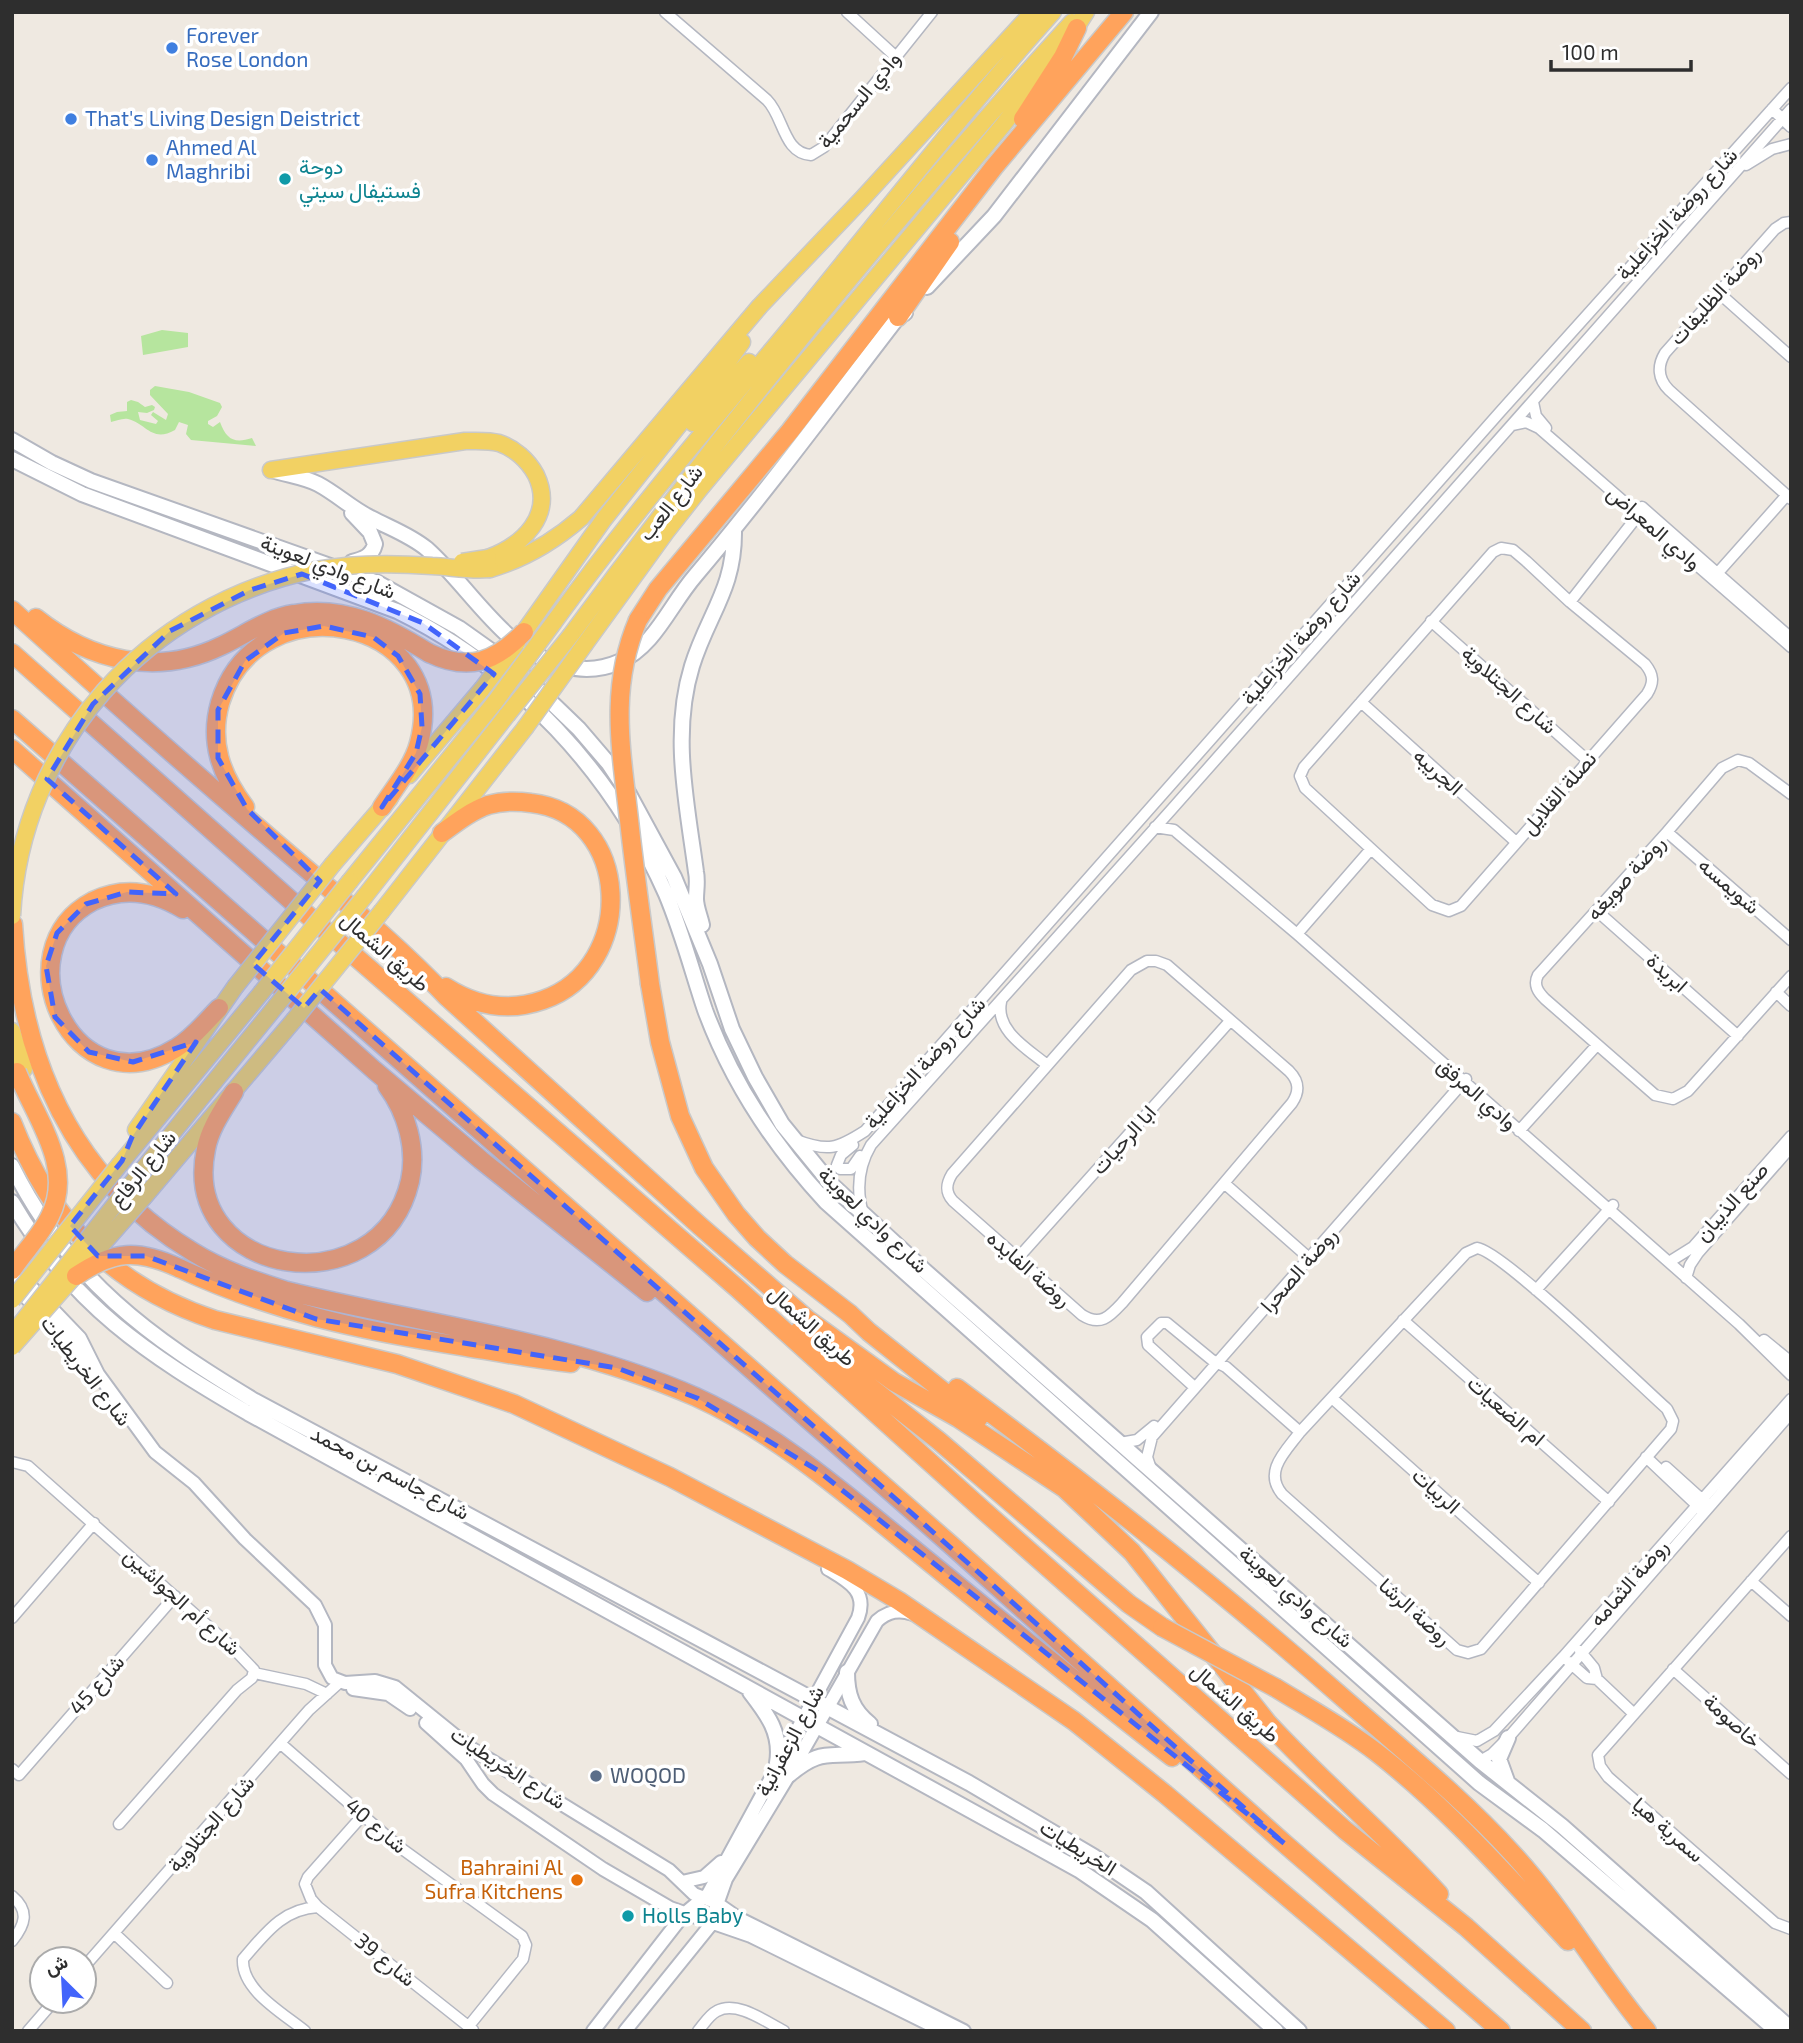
<svg xmlns="http://www.w3.org/2000/svg" width="1803" height="2043" font-family="'Exo 2',Vazirmatn,sans-serif">
  <style>
    .green { fill: #b6e59e }
    .lines { fill: none; stroke-linecap: round; stroke-linejoin: round }
    .minor-casing { stroke: #b4b7c1; stroke-width: 13 }
    .tertiary-casing { stroke: #b4b7c1; stroke-width: 16 }
    .secondary-casing { stroke: #b4b7c1; stroke-width: 18 }
    .primary-casing { stroke: #c9c9c9; stroke-width: 19 }
    .motorway-casing { stroke: #c9c9c9; stroke-width: 21 }
    .minor { stroke: #fff; stroke-width: 10 }
    .tertiary { stroke: #fff; stroke-width: 12 }
    .secondary { stroke: #fff; stroke-width: 14 }
    .primary { stroke: #f2d163; stroke-width: 16 }
    .motorway { stroke: #ffa35c; stroke-width: 18 }
    .primary-bridge-casing { stroke: #c9c9c9; stroke-width: 19; stroke-linecap: butt }
    .motorway-bridge-casing { stroke: #c9c9c9; stroke-width: 21; stroke-linecap: butt }
    .primary-bridge { stroke: #f2d163; stroke-width: 16 }
    .motorway-bridge { stroke: #ffa35c; stroke-width: 18 }
    .marked { fill: #4264fb; fill-opacity: 0.2; stroke: #4264fb; stroke-width: 5; stroke-dasharray: 14 9; stroke-linejoin: round }
    .shop-dot { fill: #3f7fe0; stroke: #fff; stroke-width: 2.5 }
    .culture-dot { fill: #0f9aa8; stroke: #fff; stroke-width: 2.5 }
    .service-dot { fill: #5c6f8a; stroke: #fff; stroke-width: 2.5 }
    .food-dot { fill: #e8710a; stroke: #fff; stroke-width: 2.5 }
    .labels { text-anchor: middle; stroke-width: 7; stroke-linejoin: round; paint-order: stroke }
    .shop-label { font-size: 21px; fill: #366cbe; stroke: #fff; text-anchor: start }
    .street-label { font-size: 21px; fill: #2e2e2e; stroke: #fff }
    .culture-label { font-size: 21px; fill: #0d838f; stroke: #fff; text-anchor: start }
    .service-label { font-size: 21px; fill: #4e5e75; stroke: #fff; text-anchor: start }
    .food-label { font-size: 21px; fill: #c56008; stroke: #fff; text-anchor: end }
  </style>
  <rect width="100%" height="100%" fill="#efe9e1"/>
  <path class="green" d="M162,330L188,333V347L143,355L141,336Z
    M155,386L189,392L220,403L222,407L217,416L208,421V424L213,427L220,422C226,439 234,444 252,438L256,446L191,440L186,434L188,425L179,422L175,430C152,443 147,424 128,419C122,418 117,421 111,422L110,415L117,412L127,411V402L131,400L138,402L145,407L152,405L155,407L154,410L147,413L138,412L140,420L156,424L158,421L151,415L153,412L166,420L168,414L150,395V390Z"/>
  <g class="lines">
    <defs>
      <path id="minor" d="M665,12L767,100C784,117 783,153 811,155L824,147L932,12
        M847,12L895,56
        M1772,109L1791,127
        M1746,165L1772,149L1791,144
        M1791,222L1784,223L1775,229L1665,353C1657,366 1658,379 1669,390L1791,499
        M1719,293L1791,357
        M1533,402L1536,416L1546,428
        M1513,425L1526,422L1539,428L1791,647
        M1642,507L1791,638
        M1501,548L1513,550L1526,561L1570,602L1645,664C1654,675 1654,683 1647,694L1461,906L1449,911L1432,905L1305,788L1300,776L1304,767L1493,552Z
        M1715,576L1787,495
        M1570,602L1643,509
        M1431,621L1587,760
        M1361,702L1516,842
        M1791,794L1749,763L1738,760L1722,768L1667,832L1538,975C1533,985 1538,992 1545,999L1655,1095L1673,1099L1688,1091L1791,976
        M1155,827L1174,830L1297,934L1739,1324L1791,1375
        M1667,832L1791,940
        M1597,911L1738,1036
        M1297,934L1371,849
        M1147,961H1156L1167,965L1289,1071C1299,1081 1300,1091 1292,1103L1123,1302C1110,1316 1101,1327 1082,1315L953,1201C945,1192 946,1184 952,1174L1131,970Z
        M1776,992L1791,1006
        M1001,1002C995,1031 1028,1049 1047,1065
        M1519,1131L1597,1045
        M796,1140C828,1152 837,1149 865,1131L1500,412L1791,88
        M853,1145L841,1155L837,1165L840,1169H851L860,1156
        M1224,1183L1309,1258
        M863,1214C856,1189 858,1167 871,1145L1172,809L1791,109
        M1477,1248C1501,1250 1639,1384 1667,1409L1673,1421L1671,1429L1481,1649L1468,1653L1457,1650L1282,1494C1263,1471 1286,1451 1300,1432L1466,1253Z
        M1018,1258L1230,1021
        M1669,1262L1693,1247L1791,1136
        M1686,1278L1690,1265L1698,1253L1791,1147
        M1536,1290L1613,1205
        M1403,1320L1609,1502
        M1764,1340L1791,1362
        M1191,1384L1148,1345L1147,1337L1161,1323H1167L1212,1360L1226,1367L1300,1432
        M1333,1399L1539,1583
        M1120,1443L1137,1440L1154,1426
        M1646,1457L1702,1510
        M12,1462L28,1466L235,1650L254,1670L252,1678L237,1690L119,1824
        M1666,1467L1707,1504
        M1151,1469L1147,1457L1152,1437L1466,1079
        M1791,1536L1598,1755L1600,1766L1608,1777L1775,1923L1791,1929
        M1751,1581L1791,1616
        M12,1618L94,1523
        M1580,1651L1594,1668L1597,1679L1633,1713
        M1569,1662L1587,1678L1597,1679
        M1673,1669L1791,1774
        M254,1673L306,1684L327,1694
        M1457,1737L1477,1741L1494,1731L1563,1657L1791,1399
        M280,1743L398,1846L522,1936L526,1945L523,1959L468,2027
        M1480,1761L1492,1754L1508,1738L1791,1413
        M12,1769L19,1775L175,1596
        M362,1816L308,1877L305,1884L311,1899L318,1907L473,2030
        M12,1896C30,1911 25,1925 12,1941
        M114,1933L167,1983
        M84,1967L309,1710L340,1682
        M28,2031L54,2001
        M305,2031C283,2013 241,1990 243,1959C265,1934 282,1909 318,1907
        M698,2031C704,2024 709,2015 717,2011C737,2000 766,2022 784,2031"/>
      <path id="tertiary" d="M12,1267L80,1338L98,1374L155,1452L194,1483L245,1539L315,1605L325,1625V1665L332,1678L345,1683L375,1681L395,1687L469,1747L669,1870L694,1894L715,1902L738,1918L964,2031
        M12,1283L65,1338L91,1372
        M353,1689L388,1694L410,1709
        M426,1723L466,1759L483,1784L493,1794L603,1869L670,1908L751,1936L943,2031
        M682,1882L704,1877L721,1862
        M593,2031L684,1914L708,1894L858,1618C868,1591 848,1581 828,1569
        M625,2031L709,1927L726,1879L789,1775L877,1621C888,1611 899,1609 913,1614"/>
      <path id="secondary" d="M927,287L994,216L1151,12
        M12,440L52,463L91,481L378,583L459,628L504,660
        M12,459L82,494L397,611C517,670 612,772 666,894C682,932 692,971 705,1010C732,1083 773,1145 826,1202L1479,1783L1543,1830L1777,2031
        M272,470C287,475 304,477 318,484C337,494 352,509 371,518C390,528 410,535 427,549C457,576 480,611 511,638C540,662 581,679 619,662C655,646 670,605 695,576C766,492 831,404 898,317L905,313
        M352,513L370,532L375,544C372,556 364,559 352,562
        M525,677L579,729L609,764L629,794L674,877L710,964L732,1029L755,1077L782,1124L831,1184L925,1271L1480,1761L1562,1826L1791,2029
        M702,925C700,916 696,907 696,899C696,890 698,881 696,872C687,804 671,734 692,666C708,614 735,589 734,530
        M12,1166C68,1279 150,1338 255,1401L969,1783L1093,1856L1146,1892L1299,2031
        M12,1202C72,1305 148,1355 248,1413L1079,1870L1152,1920L1276,2031
        M847,1672C847,1694 852,1710 870,1724
        M750,1692C767,1714 782,1733 777,1763
        M789,1775C821,1748 827,1758 865,1753
        M1507,1781L1499,1759L1508,1738"/>
      <path id="primary" d="M1069,39L1086,12
        M693,423L749,362
        M271,470L465,441C476,441 488,440 499,443C514,448 528,460 536,475C555,515 523,545 488,558
        M490,569C525,559 553,542 581,518L760,306L862,199L1033,12
        M554,622C633,513 721,412 806,309C887,209 967,108 1053,12
        M524,632L604,519L717,377L742,342
        M571,635C728,422 895,218 1072,22
        M585,644L666,532L699,490L1003,125L1053,59
        M409,775L482,689
        M333,864L390,798
        M350,881L495,702
        M365,896L507,715
        M382,911L525,728
        M12,1031L24,1069
        M136,1130L235,987
        M120,1164L261,993
        M139,1174L276,1006
        M144,1197L294,1020"/>
      <path id="motorway" d="M1023,119L1063,57L1077,28
        M898,317L950,242
        M12,610C99,689 187,767 276,843C334,893 394,941 447,997L700,1226L807,1319L894,1382L958,1418L1070,1492
        M36,618C90,661 157,677 221,646C245,635 267,618 294,614C345,605 387,627 429,653
        M638,620L658,589L790,431L994,167L1124,12
        M12,653L296,905L737,1288L983,1510L1345,1830L1466,1927L1582,2031
        M12,719L950,1544L1285,1844L1501,2031
        M12,749L374,1070L481,1160L647,1292
        M245,807C221,775 209,742 220,703C257,579 453,617 419,743C413,766 395,787 382,807
        M442,833C457,822 471,811 488,805C502,801 517,801 531,803C632,814 638,967 543,1000C509,1012 476,1006 446,987
        M183,909C155,892 124,886 93,901C0,950 73,1112 176,1048C193,1038 205,1022 219,1008
        M13,924C21,1060 72,1179 193,1252C222,1270 255,1281 287,1291C423,1324 566,1340 696,1397C777,1434 843,1492 912,1548C998,1618 1084,1689 1172,1757
        M650,984L660,1042L680,1116L704,1168L736,1214L757,1238L785,1264L850,1314L869,1332L978,1419
        M234,1092C223,1110 210,1128 206,1149C179,1278 380,1309 410,1181C417,1149 407,1113 387,1086
        M12,1122C51,1222 112,1286 215,1320L397,1364L514,1404L670,1477L847,1570L899,1601L1074,1721L1165,1794L1446,2031
        M179,1268C274,1312 358,1330 461,1346C497,1352 534,1359 571,1363
        M799,1331L939,1441L1129,1604L1162,1627
        M957,1388C1092,1488 1223,1592 1349,1703C1405,1752 1463,1799 1513,1854C1563,1908 1599,1974 1647,2031
        M1062,1486L1132,1552L1267,1722C1322,1782 1385,1834 1439,1894
        M1276,1688C1310,1709 1345,1728 1376,1752C1447,1807 1507,1876 1568,1941"/>
    </defs>
    <use href="#minor" class="minor-casing"/>
    <use href="#tertiary" class="tertiary-casing"/>
    <use href="#secondary" class="secondary-casing"/>
    <use href="#primary" class="primary-casing"/>
    <use href="#motorway" class="motorway-casing"/>
    <use href="#minor" class="minor"/>
    <use href="#tertiary" class="tertiary"/>
    <use href="#secondary" class="secondary"/>
    <use href="#primary" class="primary"/>
    <use href="#motorway" class="motorway"/>
    <defs>
      <path id="primary-bridge" d="M462,562L488,558
        M482,689L517,643
        M495,702L554,622
        M507,715L571,635
        M525,728L585,644
        M12,916C21,744 147,604 315,570C353,563 393,563 432,566C452,567 469,571 490,569
        M235,987L333,864
        M261,993L350,881
        M276,1006L365,896
        M294,1020L382,911
        M12,1300L120,1164
        M12,1335L139,1174
        M12,1347L144,1197"/>
      <path id="motorway-bridge" d="M638,620C609,688 621,749 629,820C635,875 643,929 650,984
        M429,653C469,672 495,662 524,632
        M12,1270C24,1252 41,1235 50,1216C75,1167 35,1117 17,1072
        M76,1276C114,1250 138,1249 179,1268
        M1162,1627L1276,1688"/>
    </defs>
    <use href="#primary-bridge" class="primary-bridge-casing"/>
    <use href="#motorway-bridge" class="motorway-bridge-casing"/>
    <use href="#primary-bridge" class="primary-bridge"/>
    <use href="#motorway-bridge" class="motorway-bridge"/>
  </g>
  <path class="marked" d="M302,574L423,623L494,674L382,807L416,753L422,727L420,694L398,656L373,637L324,626L284,633L245,661L218,710V758L247,809L320,881L253,964L304,1008L320,989L1285,1844L817,1470L697,1398L617,1368L316,1319L146,1256H98L70,1226L122,1161L132,1137L196,1042L133,1062L89,1052L55,1017L46,966L57,933L86,904L127,892L176,894L47,779L93,704L170,631L250,590Z"/>
  <g class="shop-dot">
    <circle cx="172" cy="48" r="7"/>
    <circle cx="71" cy="119" r="7"/>
    <circle cx="152" cy="160" r="7"/>
  </g>
  <g class="culture-dot">
    <circle cx="285" cy="179" r="7"/>
    <circle cx="628" cy="1916" r="7"/>
  </g>
  <circle class="service-dot" cx="596" cy="1776" r="7"/>
  <circle class="food-dot" cx="577" cy="1880" r="7"/>
  <g class="labels">
    <g class="shop-label">
      <text x="186" y="43">Forever<tspan x="186" dy="24">Rose London</tspan></text>
      <text x="85" y="126">That's Living Design Deistrict</text>
      <text x="166" y="155">Ahmed Al<tspan x="166" dy="24">Maghribi</tspan></text>
    </g>
    <g class="street-label">
      <text transform="translate(859 100) rotate(-51)" y="7">وادي السحمية</text>
      <text transform="translate(1677 214) rotate(-48)" y="7">شارع روضة الخزاعلية</text>
      <text transform="translate(1715 296) rotate(-48)" y="7">روضة الظليفات</text>
      <text transform="translate(671 503) rotate(-52)" y="7">شارع العب</text>
      <text transform="translate(1654 528) rotate(41)" y="7">وادي المعراض</text>
      <text transform="translate(328 567) rotate(21)" y="7">شارع وادي لعوينة</text>
      <text transform="translate(1301 638) rotate(-49)" y="7">شارع روضة الخزاعلية</text>
      <text transform="translate(1509 690) rotate(42)" y="7">شارع الجتلاوية</text>
      <text transform="translate(1438 772) rotate(42)" y="7">الجريبه</text>
      <text transform="translate(1559 793) rotate(-49)" y="7">نصلة القلايل</text>
      <text transform="translate(1626 878) rotate(-48)" y="7">روضة صويغه</text>
      <text transform="translate(1729 886) rotate(41)" y="7">شويمسه</text>
      <text transform="translate(385 952) rotate(41)" y="7">طريق الشمال</text>
      <text transform="translate(1667 973) rotate(42)" y="7">ابريدة</text>
      <text transform="translate(925 1063) rotate(-48)" y="7">شارع روضة الخزاعلية</text>
      <text transform="translate(1477 1094) rotate(41)" y="7">وادي المرفق</text>
      <text transform="translate(1124 1140) rotate(-48)" y="7">ابا الرحيات</text>
      <text transform="translate(143 1169) rotate(-51)" y="7">شارع الرفاع</text>
      <text transform="translate(1732 1202) rotate(-48)" y="7">صنع الذيبان</text>
      <text transform="translate(873 1220) rotate(44)" y="7">شارع وادي لعوينة</text>
      <text transform="translate(1029 1269) rotate(41)" y="7">روضة الفايده</text>
      <text transform="translate(1299 1270) rotate(-49)" y="7">روضة الصحرا</text>
      <text transform="translate(812 1326) rotate(42)" y="7">طريق الشمال</text>
      <text transform="translate(86 1371) rotate(52)" y="7">شارع الخريطيات</text>
      <text transform="translate(1506 1411) rotate(41)" y="7">ام الضعيات</text>
      <text transform="translate(390 1473) rotate(28)" y="7">شارع جاسم بن محمد</text>
      <text transform="translate(1436 1491) rotate(42)" y="7">الربيات</text>
      <text transform="translate(1629 1583) rotate(-49)" y="7">روضة الثمامه</text>
      <text transform="translate(1296 1597) rotate(41)" y="7">شارع وادي لعوينة</text>
      <text transform="translate(182 1602) rotate(42)" y="7">شارع أم الجواشين</text>
      <text transform="translate(1415 1612) rotate(42)" y="7">روضة الرشا</text>
      <text transform="translate(97 1685) rotate(-49)" y="7">شارع 45</text>
      <text transform="translate(1235 1703) rotate(41)" y="7">طريق الشمال</text>
      <text transform="translate(1732 1721) rotate(42)" y="7">خاصومة</text>
      <text transform="translate(790 1741) rotate(-62)" y="7">شارع الزعفرانية</text>
      <text transform="translate(508 1768) rotate(33)" y="7">شارع الخريطيات</text>
      <text transform="translate(211 1824) rotate(-49)" y="7">شارع الجتلاوية</text>
      <text transform="translate(376 1826) rotate(40)" y="7">شارع 40</text>
      <text transform="translate(1668 1830) rotate(41)" y="7">سمرية هيا</text>
      <text transform="translate(1078 1848) rotate(32)" y="7">الخريطيات</text>
      <text transform="translate(385 1960) rotate(39)" y="7">شارع 39</text>
    </g>
    <g class="culture-label">
      <text x="299" y="174">دوحة<tspan x="299" dy="24">فستيفال سيتي</tspan></text>
      <text x="642" y="1923">Holls Baby</text>
    </g>
    <g class="service-label">
      <text x="610" y="1783">WOQOD</text>
    </g>
    <g class="food-label">
      <text x="563" y="1875">Bahraini Al<tspan x="563" dy="24">Sufra Kitchens</tspan></text>
    </g>
  </g>
  <rect width="1803" height="2043" fill="none" stroke="#2e2e2e" stroke-width="28"/>
  <g transform="translate(63 1980) rotate(336)"><circle r="33" fill="#ffffff" stroke="#ababab" stroke-width="2"/>
  <path d="M0-5L12 26L0 18L-12 26Z" fill="#4264fb"/>
  <text y="-10" font-size="19" font-weight="bold" text-anchor="middle" fill="#2e2e2e">ش</text>
  </g>
  <path d="M1551 60v10h140v-10" fill="none" stroke="#2e2e2e" stroke-width="3.5"/>
  <text x="1562" y="60" font-size="21" fill="#2e2e2e" stroke="#ffffff" stroke-width="5" paint-order="stroke">100 m</text>
</svg>
